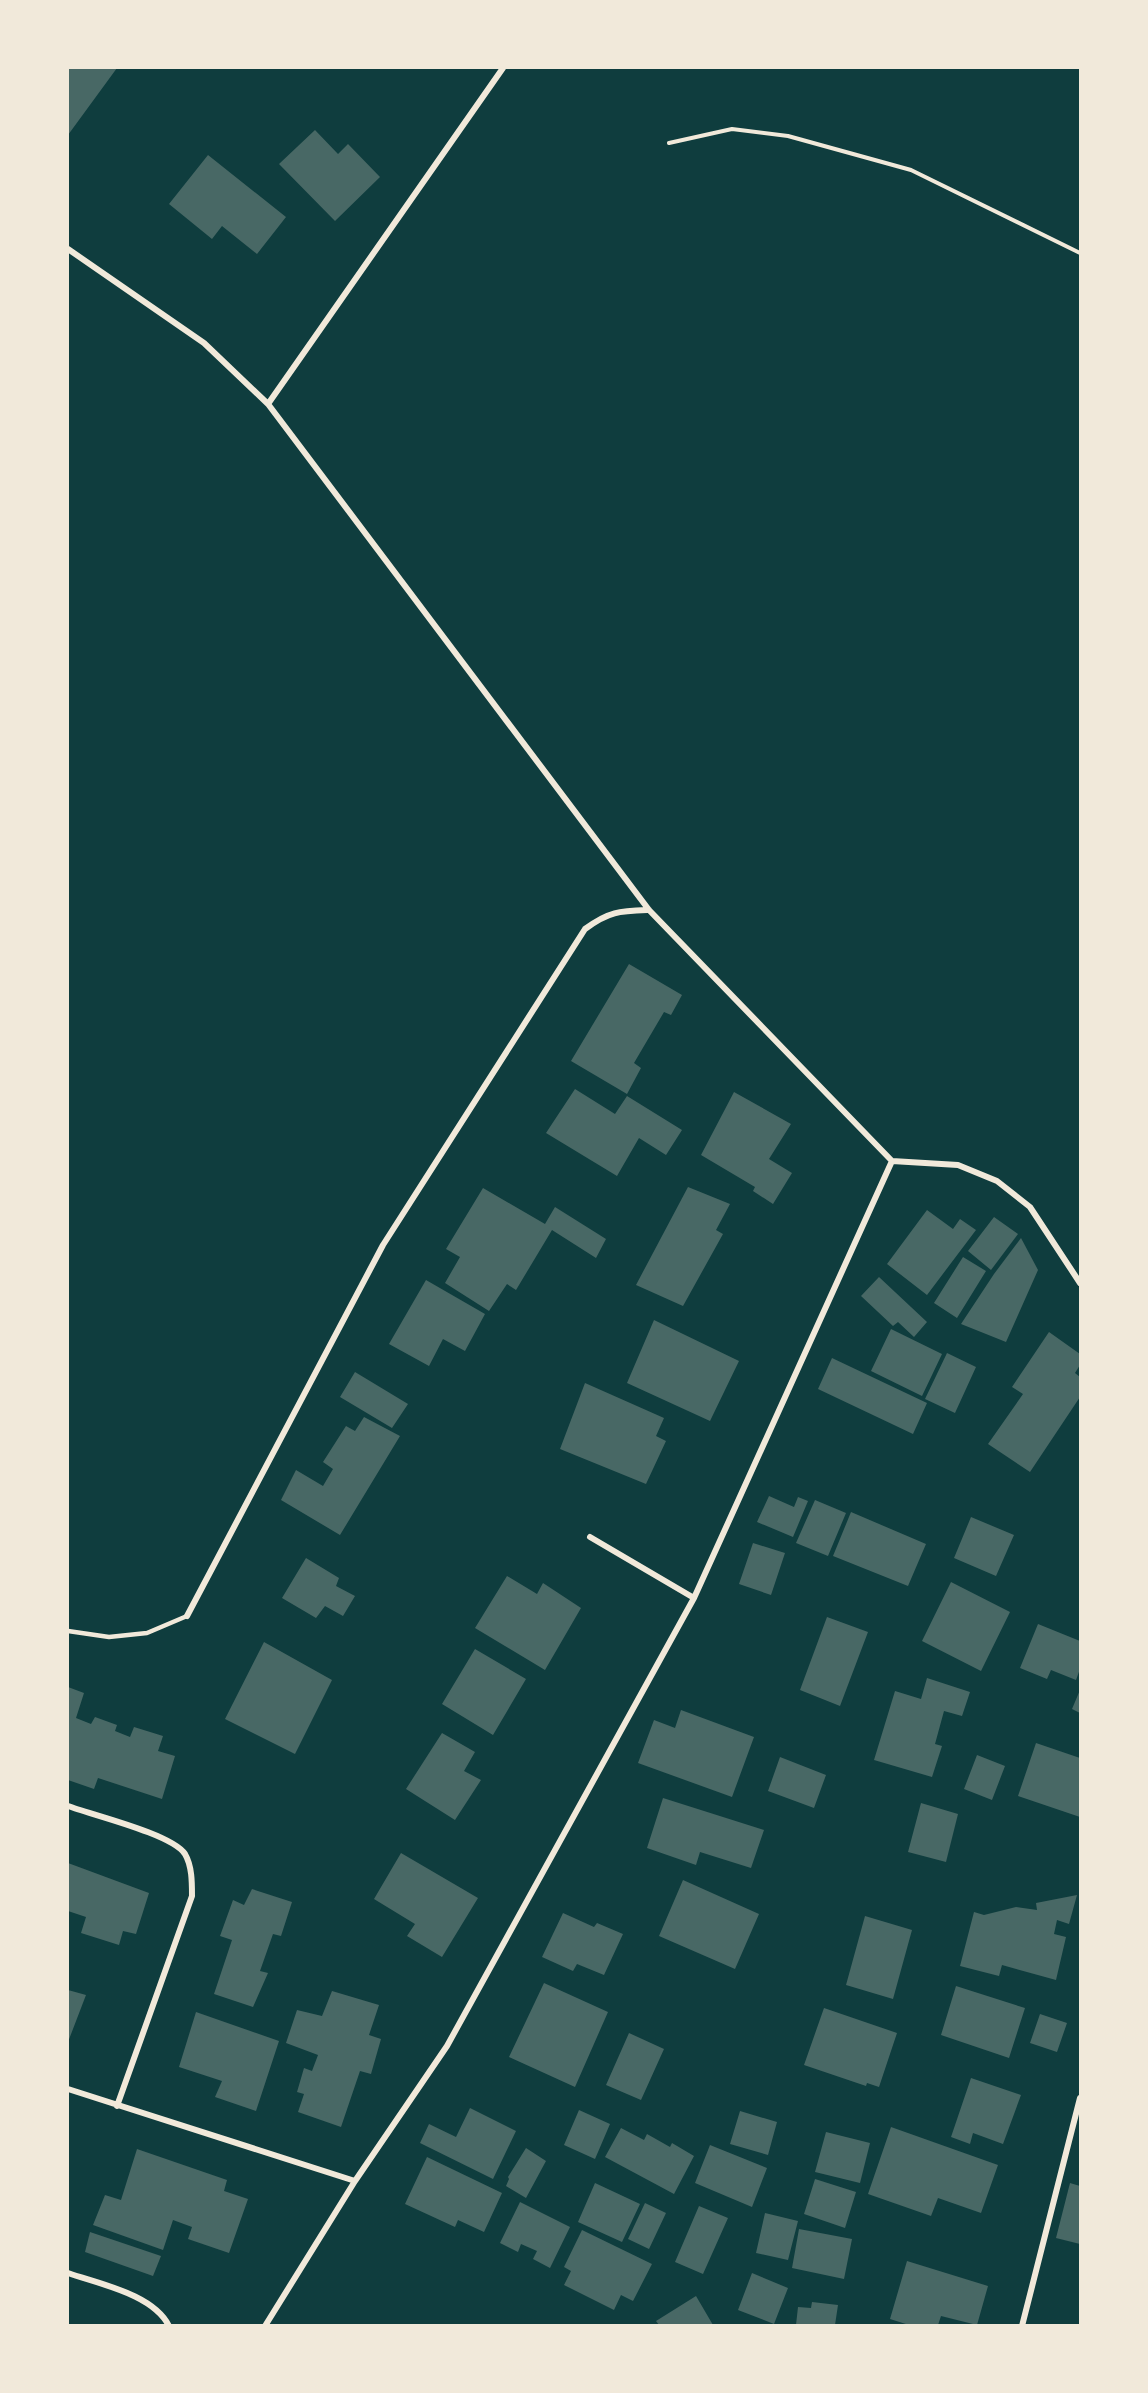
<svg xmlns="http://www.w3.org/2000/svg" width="1148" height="2393" font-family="'DejaVu Sans',sans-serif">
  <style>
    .building { fill: #486865 }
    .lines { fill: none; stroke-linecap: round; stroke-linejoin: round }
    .path { stroke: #f1e9da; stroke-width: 4 }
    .service { stroke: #f1e9da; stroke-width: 4.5 }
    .minor { stroke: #f1e9da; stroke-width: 6 }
  </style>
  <rect width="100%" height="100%" fill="#0f3d3e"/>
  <path class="building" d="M68,68H117L68,135Z
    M315,130L338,154L348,144L380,177L335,221L279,164Z
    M208,155L286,217L257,254L222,226L212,239L169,204Z
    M629,964L682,995L671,1015L664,1012L634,1063L641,1068L627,1094L571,1061Z
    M575,1089L615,1114L627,1096L682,1130L666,1155L639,1138L617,1176L546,1133Z
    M734,1092L791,1124L769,1159L792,1173L773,1204L753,1191L755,1187L701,1155Z
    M688,1187L730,1204L716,1230L723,1234L683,1306L636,1285Z
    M483,1188L545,1224L555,1207L606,1239L596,1258L552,1230L516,1290L507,1284L489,1311L445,1283L460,1257L446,1249Z
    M927,1210L953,1229L960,1219L976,1230L927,1295L887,1264Z
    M994,1217L1018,1234L991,1270L968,1251Z
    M1021,1238L1038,1270L1006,1342L961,1324L994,1274Z
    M963,1257L986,1271L957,1318L934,1303Z
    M879,1277L927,1322L914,1337L898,1322L893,1326L861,1296Z
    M426,1280L485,1314L465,1351L443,1339L429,1366L389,1344Z
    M654,1320L739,1361L710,1421L627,1383Z
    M891,1329L942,1354L922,1396L871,1371Z
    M1049,1332L1080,1354V1365L1075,1373L1080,1377V1397L1030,1472L988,1444L1023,1394L1012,1387Z
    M947,1353L976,1367L955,1413L925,1399Z
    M832,1358L927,1403L913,1434L818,1389Z
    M355,1372L408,1404L392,1428L340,1397Z
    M585,1383L664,1418L656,1436L666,1441L646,1484L560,1449Z
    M364,1417L400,1436L340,1535L281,1500L296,1470L323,1486L333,1469L323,1462L346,1426L355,1431Z
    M769,1496L794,1507L798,1497L808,1501L793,1537L757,1522Z
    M815,1500L846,1513L828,1556L796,1543Z
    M851,1512L926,1544L908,1586L833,1556Z
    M971,1517L1014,1535L996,1576L954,1558Z
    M753,1543L785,1553L771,1595L739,1584Z
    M306,1558L339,1578L336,1586L355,1596L343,1616L325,1606L316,1618L282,1598Z
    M507,1576L537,1594L543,1583L581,1608L545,1670L475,1628Z
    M951,1582L1010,1612L981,1671L922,1641Z
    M827,1617L868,1632L840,1706L800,1690Z
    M1038,1624L1080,1641V1669L1076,1680L1051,1670L1047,1679L1020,1668Z
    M264,1642L332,1680L295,1754L225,1719Z
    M475,1649L526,1679L493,1735L442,1704Z
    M927,1678L970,1692L962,1716L944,1711L935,1744L942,1746L932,1777L874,1760L895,1691L921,1699Z
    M68,1687L84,1693L76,1718L91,1724L95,1717L117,1725L115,1731L130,1737L134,1727L163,1736L158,1751L175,1756L162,1799L98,1778L94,1789L68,1780Z
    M1080,1690V1713L1072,1709Z
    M681,1710L754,1737L732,1797L638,1763L654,1720L675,1728Z
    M442,1733L475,1752L464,1771L481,1780L455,1820L406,1789Z
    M1036,1743L1080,1758V1817L1018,1796Z
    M977,1755L1005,1766L992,1800L964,1789Z
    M780,1757L826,1775L814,1808L768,1791Z
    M663,1798L764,1830L751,1868L700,1852L696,1865L647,1848Z
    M921,1803L958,1814L946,1862L908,1852Z
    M401,1853L478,1898L442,1957L407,1936L415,1924L374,1899Z
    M68,1863L149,1893L136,1934L123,1931L119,1945L81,1933L86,1917L68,1911Z
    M683,1880L759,1914L735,1969L659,1936Z
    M252,1889L292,1902L281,1936L273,1934L260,1971L268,1973L253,2007L214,1994L232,1940L220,1936L233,1900L244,1905Z
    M1077,1895L1069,1924L1057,1920L1054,1934L1066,1937L1056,1980L1002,1965L999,1976L960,1966L974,1912L984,1915L1016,1907L1037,1910L1036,1903Z
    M563,1913L594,1927L597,1923L623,1934L604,1975L577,1964L573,1971L542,1957Z
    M865,1916L912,1930L893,1999L846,1985Z
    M544,1983L608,2012L575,2087L509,2057Z
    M956,1986L1025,2008L1009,2058L941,2035Z
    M68,1990L86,1995L68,2042Z
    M332,1991L379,2005L369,2035L381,2039L371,2074L360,2071L341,2127L298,2112L304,2094L297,2092L304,2068L312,2071L318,2055L286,2043L297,2010L322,2016Z
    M824,2008L897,2033L879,2087L867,2083L866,2086L804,2065Z
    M196,2012L279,2041L256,2111L215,2097L222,2081L179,2067Z
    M1040,2014L1067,2023L1057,2052L1030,2043Z
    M629,2033L664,2049L641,2100L606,2085Z
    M971,2078L1021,2095L1003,2144L973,2133L970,2144L951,2137Z
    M470,2108L516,2131L493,2179L420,2143L429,2124L456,2137Z
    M579,2110L610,2124L595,2159L564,2145Z
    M740,2111L777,2122L768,2155L730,2144Z
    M891,2127L998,2165L981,2213L938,2198L931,2216L868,2194Z
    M621,2128L644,2140L647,2134L670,2147L672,2143L694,2156L674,2194L605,2157Z
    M826,2132L870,2143L860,2183L815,2172Z
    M710,2145L767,2168L752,2207L695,2183Z
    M526,2148L546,2161L526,2198L506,2186L509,2179L508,2177Z
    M137,2149L227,2180L224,2191L248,2199L229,2253L188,2239L192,2227L173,2220L163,2250L93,2225L105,2195L121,2200Z
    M427,2157L502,2193L484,2232L458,2220L455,2227L405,2204Z
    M815,2179L856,2192L845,2228L804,2214Z
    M595,2183L640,2204L622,2242L578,2222Z
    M1070,2183L1080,2186V2244L1056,2238Z
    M520,2202L570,2227L550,2268L533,2259L537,2251L521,2244L518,2252L500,2243Z
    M645,2203L666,2213L649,2249L628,2239Z
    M699,2206L728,2218L703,2274L675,2262Z
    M765,2213L798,2221L788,2260L756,2253Z
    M799,2229L852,2239L844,2279L792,2268Z
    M582,2230L652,2264L633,2301L621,2295L614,2310L564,2285L571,2271L564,2267Z
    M90,2232L161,2256L153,2276L85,2252Z
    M907,2261L988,2286L977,2325L941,2316L938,2325H909L890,2319Z
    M752,2273L788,2288L774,2324L738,2310Z
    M696,2296L713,2325H659L656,2321Z
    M812,2302L838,2305L835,2325H796L798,2307L811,2308Z"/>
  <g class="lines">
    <path class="path" d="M669,143L732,129L788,136L911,170L1080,253"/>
    <path class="service" d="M68,1631L109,1637L147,1633L187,1616"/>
    <path class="minor" d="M68,249L204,343L268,404L649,910L892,1161L958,1165L997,1181L1030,1207L1080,1283
      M268,404L503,68
      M590,1537L694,1598
      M187,1616L383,1245L585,929C609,911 620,911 649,910
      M68,1806C92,1815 172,1834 185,1854C192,1866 192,1882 192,1896L117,2106
      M68,2089L355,2181
      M68,2273C99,2284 153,2294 169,2326
      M265,2326L355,2181L447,2046L694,1598L892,1161
      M1022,2326L1080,2098"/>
  </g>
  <rect width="1148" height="2393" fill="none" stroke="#f1e9da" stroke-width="138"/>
</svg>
